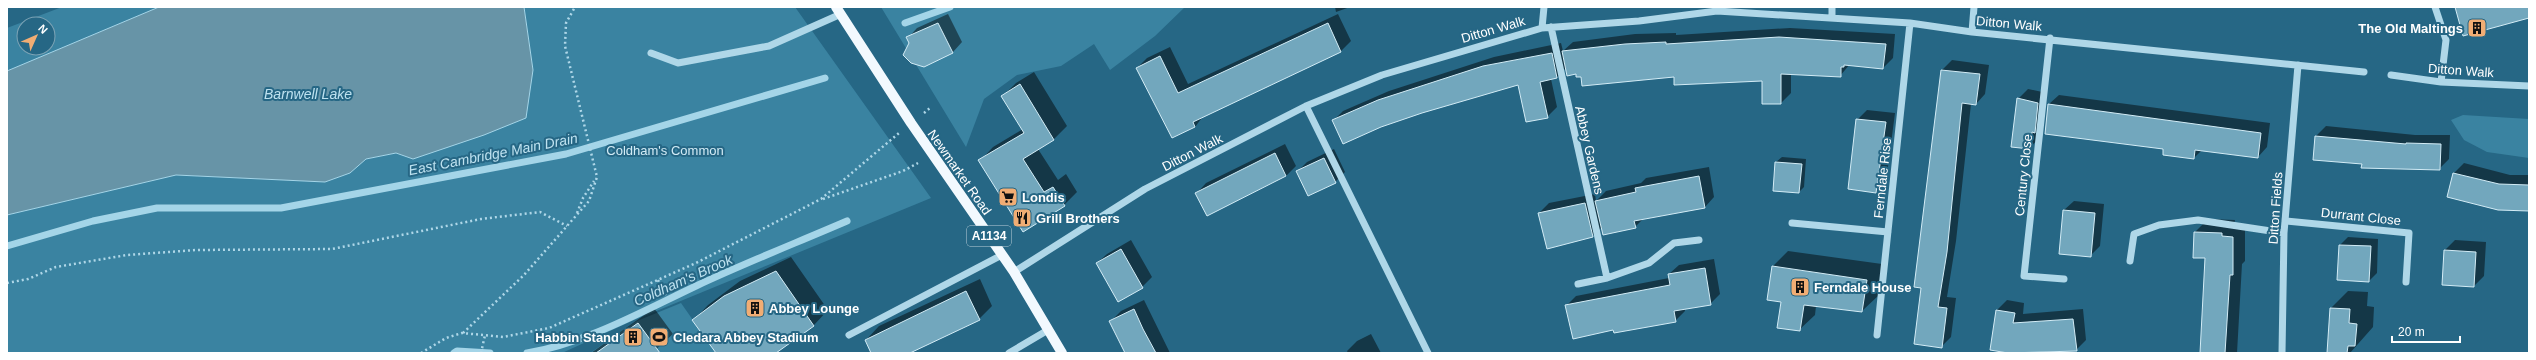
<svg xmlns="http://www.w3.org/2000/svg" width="2536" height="360" font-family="Arial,sans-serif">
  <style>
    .green { fill: #3a83a1; fill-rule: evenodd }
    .water { fill: #6794a7; stroke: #a4d5e8 }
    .shadow { fill: #0007 }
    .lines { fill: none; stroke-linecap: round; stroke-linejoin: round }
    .stream { stroke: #a4d5e8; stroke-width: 7 }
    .building { fill: #72a7bd; stroke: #d3ecf6 }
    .path { stroke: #afd7e8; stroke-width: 2.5; stroke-dasharray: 2 3; stroke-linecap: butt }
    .minor { stroke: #afd7e8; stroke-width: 7 }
    .major { stroke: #f2f9fe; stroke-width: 10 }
    .labels { text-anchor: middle; stroke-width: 4; stroke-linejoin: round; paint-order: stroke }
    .shield { fill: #266785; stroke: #bed1da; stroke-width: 1 }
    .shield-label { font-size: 12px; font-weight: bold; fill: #fff }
    .street-label { font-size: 13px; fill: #fff; stroke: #266785 }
    .poi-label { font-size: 13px; font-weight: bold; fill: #fff; stroke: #266785; text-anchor: start }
    .park-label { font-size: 13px; fill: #d3ecf6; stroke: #266785 }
    .water-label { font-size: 14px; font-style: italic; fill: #bee2f0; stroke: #266785 }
  </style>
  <rect width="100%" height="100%" fill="#266785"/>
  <path class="green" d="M62,7H159L7,71V28ZM24,24H48V48H24Z
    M524,7H795L931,198L632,321L562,353H542L616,325L658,306L545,350L515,353H7V215L176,175L325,182L350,173L366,159L396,153L413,159L533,70Z
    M881,7H1185L1155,36L1110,70L1094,44L1061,66L1017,75L984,99L966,147Z
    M2463,115L2529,119V158L2487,152L2464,140L2451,120Z
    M681,303L716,353H590L637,321Z"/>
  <path class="water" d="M159,7H524L533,70L526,118L484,135L413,159L396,153L366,159L350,173L325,182L176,175L7,215V71Z"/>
  <path class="shadow" d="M1335,7H1350L1336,12Z
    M948,14L962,42L953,52L924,66L908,38L917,28Z
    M1338,14L1351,41L1341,51L1204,115L1195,127L1172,137L1137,68L1147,58L1170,47L1188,84Z
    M1790,28L1895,34L1893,58L1883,68L1850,64L1840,76L1791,73V93L1781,103L1763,80L1675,76H1581L1566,68L1557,77L1551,79L1557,107L1547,117L1519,84L1333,121L1343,111L1389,91L1494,57L1561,43L1563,51L1573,42L1635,34L1676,33V35Z
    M1952,60L1989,65L1985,94L1976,104H1971L1956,241L1947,297L1956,298L1951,337L1941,347L1922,287L1915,286L1942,70Z
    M1034,72L1067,126L1054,139L1038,149L1058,180L1066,174L1077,192L1064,205L980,161L993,147L1023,129L1003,96L1016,83Z
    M2028,89L2047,93L2039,138L2030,148L2018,99Z
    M2059,95L2270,123L2267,147L2258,157L2202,150L2194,158L2049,104Z
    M1867,110L1895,113L1886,182L1876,192L1857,120Z
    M2326,126L2415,135H2450L2449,159L2439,169L2363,164L2316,136Z
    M1285,144L1296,166L1286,176L1197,193L1206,183Z
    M1334,149L1345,172L1335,182L1297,172L1307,162Z
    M1782,157L1806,159L1804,187L1799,192L1776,162Z
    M2464,163L2510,175H2529V210L2448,197L2454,173Z
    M1709,167L1714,197L1705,207L1643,219L1635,227H1602L1592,236L1539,213L1549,203L1595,194L1596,201L1606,191L1641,183L1646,178Z
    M2074,201L2104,204L2100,246L2090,256L2064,210Z
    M2208,219L2235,220L2234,224H2245V261L2242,264L2237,353H2201L2206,257L2195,232Z
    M2348,237L2378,239L2377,273L2369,281L2338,279L2340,245Z
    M1131,240L1152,277L1142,287L1118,300L1097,263L1107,254Z
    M2455,240L2486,242L2484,276L2474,286L2445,250Z
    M1788,251L1882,264L1878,296L1862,311L1816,306L1815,315L1799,330L1782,301L1773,266Z
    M791,257L828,310L814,325L774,353H717L694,320L708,305L740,281Z
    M1714,259L1720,294L1710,304L1685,308V311L1675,321L1614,329L1566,306L1576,296L1669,278V274L1679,265Z
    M980,279L992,306L979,319L907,353H872L866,340L879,326Z
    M2348,291L2368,292L2367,306L2374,307L2373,327L2350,353H2328L2331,308Z
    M1144,300L1170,353H1126L1111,321L1121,311Z
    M2007,300L2024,303L2023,314L2083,309L2086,340L2076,350L2014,353L1991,350L1997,310Z
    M654,308L673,334L652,353H591Z
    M1371,334L1381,353H1348L1347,351L1357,341Z"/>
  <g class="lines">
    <path class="stream" d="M905,23L950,7
      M7,246L93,221L157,208H281L566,154L825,78
      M454,353L457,351L490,353
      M527,353C584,344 643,311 696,286C745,263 796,243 847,221"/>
  </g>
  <path class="building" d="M2455,7H2529V18L2463,36Z
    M938,23L953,53L924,67L911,63L903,55L909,43L906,37Z
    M1328,23L1341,52L1193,122L1195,127L1172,138L1136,68L1160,56L1178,93Z
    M1779,37L1886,44L1883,69L1844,65V67H1841V77L1781,74V104H1762V81L1674,85V77L1582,86L1581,77H1576V74L1567,76L1562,51L1625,44L1666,42V44Z
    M1552,53L1557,78L1540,82L1548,118L1526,122L1518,85L1422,113L1381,127L1343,144L1332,120L1378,100L1483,66Z
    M1941,70L1980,74L1976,105L1962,103L1947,252L1938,307L1947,308L1942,348L1914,344L1921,288L1914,287Z
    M1020,84L1054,140L1023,159L1044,192L1053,187L1065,206L1023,232L978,160L1024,133L1001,96Z
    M2017,98L2038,103L2035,133L2032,132L2030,149L2011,147Z
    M2048,104L2261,133L2258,158L2195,150L2194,159L2163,155V149L2045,134Z
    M1856,119L1886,122L1876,193L1848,189Z
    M2315,136L2406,144V143L2441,144L2440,170L2361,168L2362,164L2313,160Z
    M1275,153L1286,176L1207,216L1195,193Z
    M1324,158L1336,183L1308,196L1296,171Z
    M1775,162L1802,164L1799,193L1773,191Z
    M2453,173L2499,184L2529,185V211L2498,210L2447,197Z
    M1699,176L1705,208L1634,221L1636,228L1603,235L1595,201L1636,192L1635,188Z
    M1585,203L1593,237L1547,249L1538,213Z
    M2063,210L2095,213L2091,257L2059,254Z
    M2194,232L2222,233V236L2233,237V275H2230L2225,353H2200L2205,258H2193Z
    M2339,245L2371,246L2369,282L2337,280Z
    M1121,249L1143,288L1118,302L1096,263Z
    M2444,250L2476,252L2474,287L2442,285Z
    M1772,266L1867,280L1862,312L1804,305L1800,331L1777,328L1781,302L1767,300Z
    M1705,268L1711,305L1674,311L1676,322L1614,333L1613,330L1573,339L1565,305L1670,285L1668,274Z
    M776,271L814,326L776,353H716L692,320L724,296Z
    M966,291L980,320L910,353H871L865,340Z
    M2330,308L2350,309L2349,323L2357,324L2355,346H2348L2347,353H2327Z
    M1134,309L1143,329L1156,353H1125L1109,321Z
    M1996,310L2015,313L2013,323L2073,319L2077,351L2008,353L1990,350Z
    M638,323L660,353H596Z"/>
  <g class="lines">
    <path class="path" d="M924,113L930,108
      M823,199L903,171L918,163
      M577,213L583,198L594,181
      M658,280L666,296
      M7,283L28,279L56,267L127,255L196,250L332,249L481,219L540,212L567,226
      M463,333L524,275L589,201L597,177L565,46L566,23L575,7
      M421,353L446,338L462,333L503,337L549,328L696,263L821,199L899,133
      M481,353L485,335"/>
    <path class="minor" d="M2435,7L2446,40L2441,82
      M1832,18V7
      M1551,27L1607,278
      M1542,28L1544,7
      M1972,32L1974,7
      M2050,38L2024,276L2064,279
      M651,53L678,63L769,46L841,14
      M2391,75L2441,82L2529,86
      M1306,106L1428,353
      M2286,221L2409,233L2406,282
      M1792,223L1888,232
      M2130,261L2134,234L2159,225L2198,220L2284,233
      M1014,272L1145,189L1306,106L1382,75L1542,28L1639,21L1717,11L1910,23L1972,32L2364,72
      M1578,284L1607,278L1649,263L1674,243L1699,240
      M849,335L1002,255
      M1877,335L1910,23
      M1009,353L1048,330
      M2282,353L2284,233L2298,65"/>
    <path class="major" d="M836,7L911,123L1014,272L1062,353"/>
  </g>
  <defs>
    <symbol id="building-square" viewBox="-11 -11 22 22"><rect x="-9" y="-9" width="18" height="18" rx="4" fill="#f1ad74" stroke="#266785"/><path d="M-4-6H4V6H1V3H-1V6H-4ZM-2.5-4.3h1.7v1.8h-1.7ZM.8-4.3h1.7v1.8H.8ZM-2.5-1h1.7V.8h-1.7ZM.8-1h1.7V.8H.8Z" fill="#111"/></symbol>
    <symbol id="supermarket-square" viewBox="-11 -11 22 22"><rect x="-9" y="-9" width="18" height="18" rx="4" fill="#f1ad74" stroke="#266785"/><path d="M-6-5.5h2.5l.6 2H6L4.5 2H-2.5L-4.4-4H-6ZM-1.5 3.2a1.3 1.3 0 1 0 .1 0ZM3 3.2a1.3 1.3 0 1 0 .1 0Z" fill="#111"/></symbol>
    <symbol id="restaurant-square" viewBox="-11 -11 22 22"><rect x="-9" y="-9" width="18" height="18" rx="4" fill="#f1ad74" stroke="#266785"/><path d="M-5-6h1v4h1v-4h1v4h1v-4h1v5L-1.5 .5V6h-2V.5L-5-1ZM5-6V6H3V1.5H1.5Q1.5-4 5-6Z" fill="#111"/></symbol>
    <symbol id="stadium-square" viewBox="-11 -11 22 22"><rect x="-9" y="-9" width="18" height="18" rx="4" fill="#f1ad74" stroke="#266785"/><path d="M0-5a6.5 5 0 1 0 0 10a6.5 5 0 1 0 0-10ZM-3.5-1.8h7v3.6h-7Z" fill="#111"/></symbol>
  </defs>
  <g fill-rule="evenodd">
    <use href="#building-square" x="2466" y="17" width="22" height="22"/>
    <use href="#supermarket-square" x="997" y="186" width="22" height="22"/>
    <use href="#restaurant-square" x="1011" y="207" width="22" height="22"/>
    <use href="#building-square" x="1789" y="276" width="22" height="22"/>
    <use href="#building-square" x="744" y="297" width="22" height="22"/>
    <use href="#building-square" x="622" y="326" width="22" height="22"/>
    <use href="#stadium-square" x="648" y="326" width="22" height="22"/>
  </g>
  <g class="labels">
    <rect class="shield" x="967" y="226" width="44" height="20" rx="3"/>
    <g class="shield-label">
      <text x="989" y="240">A1134</text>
    </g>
    <g class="street-label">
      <text transform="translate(2009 23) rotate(5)" y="5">Ditton Walk</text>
      <text transform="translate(1493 29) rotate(-16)" y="5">Ditton Walk</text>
      <text transform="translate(2461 70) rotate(4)" y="5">Ditton Walk</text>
      <text transform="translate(1590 150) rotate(77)" y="5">Abbey Gardens</text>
      <text transform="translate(1192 152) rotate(-27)" y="5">Ditton Walk</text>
      <text transform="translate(960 172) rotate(55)" y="5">Newmarket Road</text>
      <text transform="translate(2023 175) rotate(-84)" y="5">Century Close</text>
      <text transform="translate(1882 178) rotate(-84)" y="5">Ferndale Rise</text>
      <text transform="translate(2275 208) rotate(-86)" y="5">Ditton Fields</text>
      <text transform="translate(2361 216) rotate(6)" y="5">Durrant Close</text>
    </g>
    <g class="poi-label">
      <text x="2463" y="33" text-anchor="end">The Old Maltings</text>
      <text x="1022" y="202">Londis</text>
      <text x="1036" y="223">Grill Brothers</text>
      <text x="1814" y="292">Ferndale House</text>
      <text x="769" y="313">Abbey Lounge</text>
      <text x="619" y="342" text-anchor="end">Habbin Stand</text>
      <text x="673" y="342">Cledara Abbey Stadium</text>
    </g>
    <g class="park-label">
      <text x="665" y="155">Coldham's Common</text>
    </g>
    <g class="water-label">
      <text x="308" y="99">Barnwell Lake</text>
      <text transform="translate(493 154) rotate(-11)" y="5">East Cambridge Main Drain</text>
      <text transform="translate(683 280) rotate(-24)" y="5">Coldham's Brook</text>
    </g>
  </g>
  <rect width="2536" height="360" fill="none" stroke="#ffffff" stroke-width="16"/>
  <g transform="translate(36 36) rotate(45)"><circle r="19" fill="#266785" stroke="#7da4b6"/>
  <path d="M0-3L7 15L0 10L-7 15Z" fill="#f1ad74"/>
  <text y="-6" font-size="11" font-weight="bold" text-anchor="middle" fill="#ffffff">N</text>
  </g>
  <path d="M2392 336v6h68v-6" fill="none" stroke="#ffffff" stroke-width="2"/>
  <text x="2398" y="336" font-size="12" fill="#ffffff" stroke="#266785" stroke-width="3" paint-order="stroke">20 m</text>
</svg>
